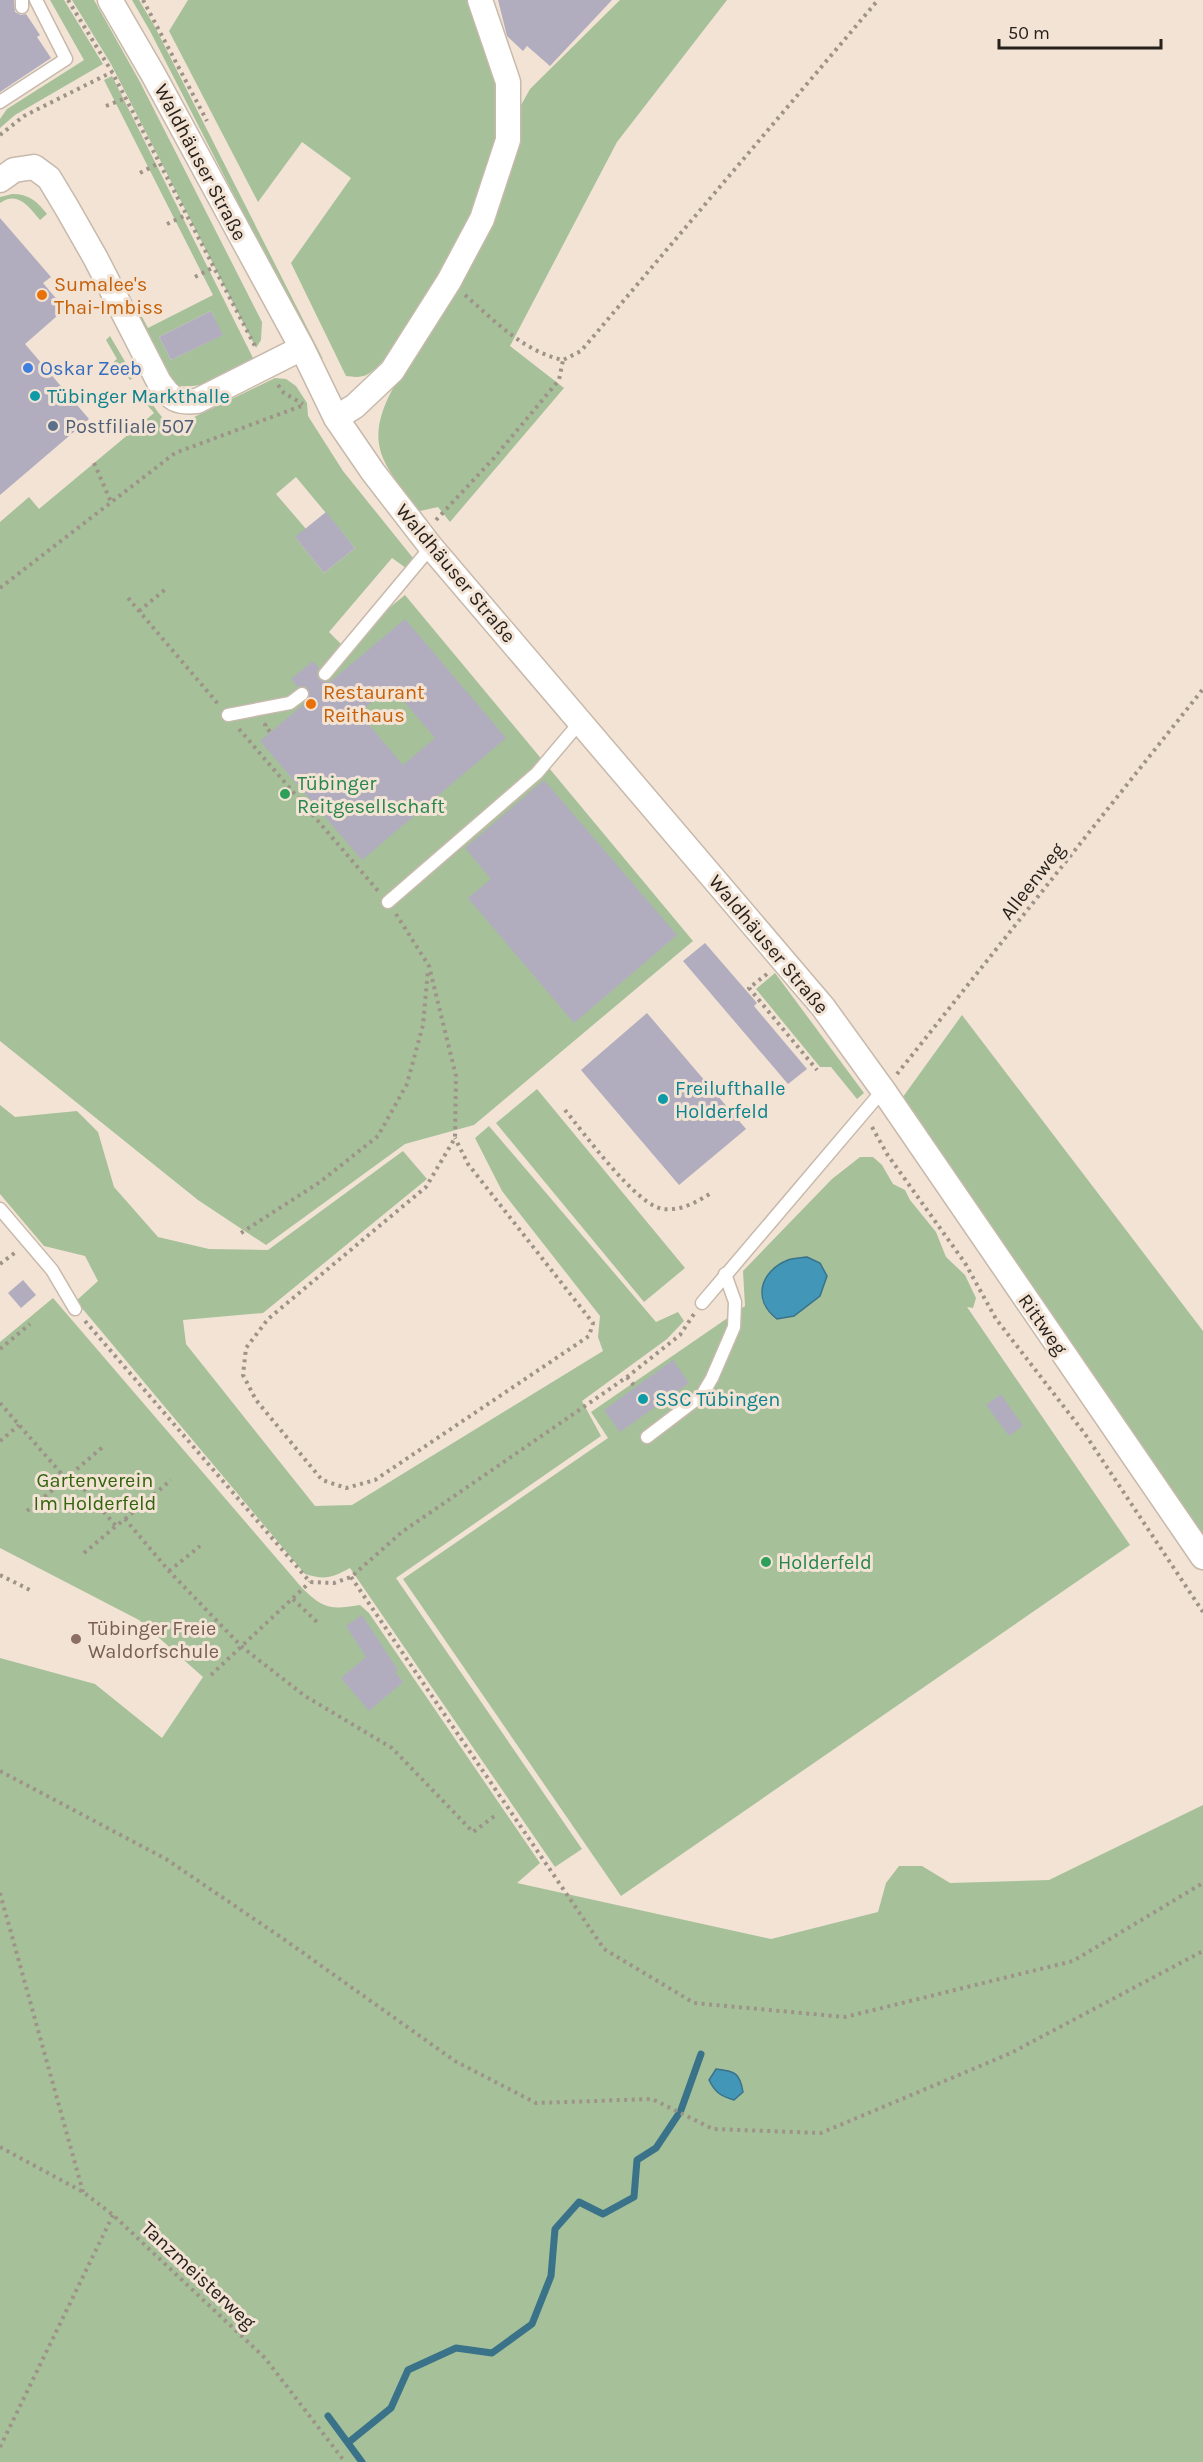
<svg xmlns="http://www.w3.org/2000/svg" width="1203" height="2462" font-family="Karla,sans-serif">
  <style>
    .green { fill: #a6c09a; fill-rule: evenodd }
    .water { fill: #4296b8; stroke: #3a7389; stroke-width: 1.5 }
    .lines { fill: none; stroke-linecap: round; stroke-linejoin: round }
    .stream { stroke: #3a7389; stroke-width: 7 }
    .building { fill: #b1adbf; fill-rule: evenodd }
    .lane-casing { stroke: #c7b9ab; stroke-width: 15 }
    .street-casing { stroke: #c7b9ab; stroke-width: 27 }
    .path { stroke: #9e9388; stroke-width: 4; stroke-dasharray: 3 4.5; stroke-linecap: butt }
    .lane { stroke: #fff; stroke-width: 12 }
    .street { stroke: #fff; stroke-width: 24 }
    .food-dot { fill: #e8710a; stroke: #f2e3d4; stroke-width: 2 }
    .shop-dot { fill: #3f7fe0; stroke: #f2e3d4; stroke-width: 2 }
    .culture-dot { fill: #0f9aa8; stroke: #f2e3d4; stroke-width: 2 }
    .service-dot { fill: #5c6f8a; stroke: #f2e3d4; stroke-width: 2 }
    .leisure-dot { fill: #2e9e5b; stroke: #f2e3d4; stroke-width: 2 }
    .education-dot { fill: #8d6e63; stroke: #f2e3d4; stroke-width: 2 }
    .labels { text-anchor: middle; stroke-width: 6; stroke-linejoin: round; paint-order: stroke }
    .street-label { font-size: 20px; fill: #27211c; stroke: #f2e3d4 }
    .food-label { font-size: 20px; fill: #c56008; stroke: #f2e3d4; text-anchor: start }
    .shop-label { font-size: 20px; fill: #366cbe; stroke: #f2e3d4; text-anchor: start }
    .culture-label { font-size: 20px; fill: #0d838f; stroke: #f2e3d4; text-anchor: start }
    .service-label { font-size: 20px; fill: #4e5e75; stroke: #f2e3d4; text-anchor: start }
    .leisure-label { font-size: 20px; fill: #27864d; stroke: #f2e3d4; text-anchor: start }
    .park-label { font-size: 20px; fill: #32640e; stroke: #f2e3d4 }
    .education-label { font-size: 20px; fill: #785e54; stroke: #f2e3d4; text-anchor: start }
  </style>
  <rect width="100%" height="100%" fill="#f2e3d4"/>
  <path class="green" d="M50,0H64L103,64L15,115L0,128V119L7,109L84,60Z
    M72,0H94L140,82L262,322L261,340L256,348L111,64Z
    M132,0H139L155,27L323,359L319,356L307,338L150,31Z
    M188,0H474C485,32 499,83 498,116C497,153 482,193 467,226C454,255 393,362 368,374C361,378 354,377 346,376L291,263L351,178L302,142L258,202L169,31Z
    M620,0H727L617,142L510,346L564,388L450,522L438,507L420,511C381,463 362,442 396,383L520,107L530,89Z
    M112,76L254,360C229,372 202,392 175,385L136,318L141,315L148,328L213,295L104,80ZM211,311L222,335L171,360L159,337Z
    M12,194C29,194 37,201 47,214L40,220C28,206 18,191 0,203V197Z
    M110,336L134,377L130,380L120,364L105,377L101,373L117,359L106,340Z
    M275,378L286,379L296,386L307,403L308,416L343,471L413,558L412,562L406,568L392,558L329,632L343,646L405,595L693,941L474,1125L405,1144L266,1245L198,1200L0,1041V522L29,497L39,509L154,413L142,399L144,397C163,410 157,428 188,420ZM296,477L355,548L324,573L296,538L306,529L276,494Z
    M775,973L864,1093L857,1099L831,1067H820L756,989Z
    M962,1015L1203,1331V1536L900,1101Z
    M537,1089L685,1268L644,1302L496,1123Z
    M0,1105L15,1117L77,1111L98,1132L114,1187L158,1237L209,1249L268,1250L403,1151L427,1179L263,1313L183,1320L186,1344L315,1506L352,1505L603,1351L598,1337L600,1316L502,1191L475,1138L489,1126L656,1322L678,1312L684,1321L667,1339L582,1401L601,1436L396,1578L582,1849L555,1867L350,1568C332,1578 325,1580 305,1574L76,1301L98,1281L85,1256L44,1246L0,1194Z
    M860,1157H873L882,1165L893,1184L905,1190L910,1200L936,1232L946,1257L965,1275L976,1298L973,1308L967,1307L1130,1545L621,1896L403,1579L608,1438L591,1412L745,1306L743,1271L832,1179Z
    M53,1298L303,1589C324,1609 331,1610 360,1605L369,1613L540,1863L517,1883L771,1939L878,1912L886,1883L899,1866H922L950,1883L1049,1880L1203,1805V2462H0V1658L95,1684L162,1738L203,1677L139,1620L0,1548V1342Z"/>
  <path class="water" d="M807,1257L820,1263L827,1276L820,1296L794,1316L777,1319C752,1300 760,1271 788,1260C794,1258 801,1258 807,1257Z
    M716,2069C735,2071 740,2073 743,2092L734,2100C720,2096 715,2092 709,2080Z"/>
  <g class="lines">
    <path class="stream" d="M681,2110L701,2054
      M328,2416L362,2462
      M349,2442L391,2408L408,2370L456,2348L492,2353L532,2324L551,2276L555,2229L579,2202L603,2214L634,2197L637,2160L656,2148L678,2115"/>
  </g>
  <path class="building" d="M0,0H14L15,12L21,15L26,14L40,35L37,37L51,58L0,92Z
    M498,0H612L550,66L527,46L523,51L507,36Z
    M0,218L51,277L43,283L65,309L25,344L89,419L0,495Z
    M211,311L223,335L171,360L159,337Z
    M326,512L355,548L324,573L295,537Z
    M405,619L506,738L362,860L260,741L309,700L308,689L305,686L298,687L291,679L313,661L319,668L317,673L319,680L330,682ZM391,686L435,738L403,765L359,713Z
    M544,780L677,935L574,1023L468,898L491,879L465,848Z
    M705,943L757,1003L754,1006L807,1069L788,1084L683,961Z
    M647,1013L746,1129L679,1185L581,1070Z
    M23,1280L36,1295L21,1308L8,1293Z
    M673,1360L689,1383L620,1432L604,1410Z
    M1001,1394L1023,1426L1009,1436L986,1405Z
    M362,1615L398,1670L395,1672L403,1682L369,1711L341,1678L366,1657L346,1626Z"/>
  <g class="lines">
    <defs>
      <path id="lane" d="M22,0V7
        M0,102L66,59L36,0
        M325,674L431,547
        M228,715L290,703L302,694
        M388,902L537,773L581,721
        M0,1209L52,1270L75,1309
        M702,1303L883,1090
        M647,1437L702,1395L712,1378L734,1327L735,1302L725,1274"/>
      <path id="street" d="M110,0L153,74L302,348L336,418L373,472L431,547L823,1007L883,1090L1203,1557
        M0,180L14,170L34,167L49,178L67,208L96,259L159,382C171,399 176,403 197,401L302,348
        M336,418L355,406L392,371L449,281L482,219L508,140V82L480,0"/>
    </defs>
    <use href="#lane" class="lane-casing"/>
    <use href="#street" class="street-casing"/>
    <path class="path" d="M68,0L112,72L256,348
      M143,0L207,121
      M106,106L126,98
      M0,135L24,116L112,72
      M140,173L159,163
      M167,224L186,215
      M195,277L214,267
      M465,295C496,322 523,351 563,360L581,351L878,0
      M278,385L284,393L303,404
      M94,463L111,502
      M436,520L494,458L559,380L563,360
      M0,588L175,453L304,405
      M128,598L219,705
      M139,611L167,588
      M267,724L265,725L270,732
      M239,729L379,892
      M396,914L429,966L456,1076L455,1138L426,1187L268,1319L246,1348L243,1375L256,1400L322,1480L346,1488L375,1480L589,1336L593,1323L468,1164L455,1138
      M767,974L749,988L817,1070
      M897,1074L1203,689
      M565,1110C583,1132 637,1206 663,1209C681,1211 697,1202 711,1193
      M872,1127L887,1154L965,1263L996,1319L1085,1434L1203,1612
      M241,1233L320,1182L378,1136L407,1084L423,1025L428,970
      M0,1264L16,1252
      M85,1321L310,1582L334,1583L351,1577L402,1532L627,1377L680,1335L694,1314
      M0,1349L30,1324
      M627,1377L636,1388
      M0,1403L66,1479L71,1474L116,1526L125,1519L169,1571L242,1647L305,1696L392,1748L473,1832L496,1815
      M0,1441L19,1425
      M71,1474L105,1445
      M27,1511L66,1479
      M125,1519L171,1480
      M84,1553L116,1526
      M169,1571L200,1546
      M0,1575L32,1591
      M351,1577L604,1949L694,2003L845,2017L1073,1961L1203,1883
      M293,1599L318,1623
      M211,1675L310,1582
      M0,1771L166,1859L285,1940L455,2061L536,2103L652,2099L713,2129L821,2133L1011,2053L1203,1951
      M0,1893L83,2192
      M0,2147L83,2192L113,2215L265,2358L345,2462
      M0,2447L113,2215"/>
    <use href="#lane" class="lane"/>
    <use href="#street" class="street"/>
  </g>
  <g class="food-dot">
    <circle cx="42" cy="295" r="6"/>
    <circle cx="311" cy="704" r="6"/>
  </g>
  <circle class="shop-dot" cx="28" cy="368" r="6"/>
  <g class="culture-dot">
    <circle cx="35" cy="396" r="6"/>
    <circle cx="663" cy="1099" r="6"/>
    <circle cx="643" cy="1399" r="6"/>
  </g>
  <circle class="service-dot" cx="53" cy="426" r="6"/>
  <g class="leisure-dot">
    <circle cx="285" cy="794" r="6"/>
    <circle cx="766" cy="1562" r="6"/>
  </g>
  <circle class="education-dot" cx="76" cy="1639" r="6"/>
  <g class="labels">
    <g class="street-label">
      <text transform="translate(201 162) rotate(62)" y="7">Waldhäuser Straße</text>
      <text transform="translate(456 573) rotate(50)" y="7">Waldhäuser Straße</text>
      <text transform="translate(1032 881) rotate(-52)" y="7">Alleenweg</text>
      <text transform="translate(769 944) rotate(50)" y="7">Waldhäuser Straße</text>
      <text transform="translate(1043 1324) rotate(55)" y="7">Rittweg</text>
      <text transform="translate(199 2275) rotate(43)" y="7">Tanzmeisterweg</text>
    </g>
    <g class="food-label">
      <text x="54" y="291">Sumalee's<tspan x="54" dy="23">Thai-Imbiss</tspan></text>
      <text x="323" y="699">Restaurant<tspan x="323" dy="23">Reithaus</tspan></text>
    </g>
    <g class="shop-label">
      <text x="40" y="375">Oskar Zeeb</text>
    </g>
    <g class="culture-label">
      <text x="47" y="403">Tübinger Markthalle</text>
      <text x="675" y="1095">Freilufthalle<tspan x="675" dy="23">Holderfeld</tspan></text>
      <text x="655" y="1406">SSC Tübingen</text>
    </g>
    <g class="service-label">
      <text x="65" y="433">Postfiliale 507</text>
    </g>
    <g class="leisure-label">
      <text x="297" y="790">Tübinger<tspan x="297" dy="23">Reitgesellschaft</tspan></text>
      <text x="778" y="1569">Holderfeld</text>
    </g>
    <g class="park-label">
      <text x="95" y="1487">Gartenverein<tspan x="95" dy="23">Im Holderfeld</tspan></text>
    </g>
    <g class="education-label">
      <text x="88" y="1635">Tübinger Freie<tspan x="88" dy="23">Waldorfschule</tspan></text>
    </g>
  </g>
  <path d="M999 39v9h162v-9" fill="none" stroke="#27211c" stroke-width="3"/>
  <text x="1008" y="39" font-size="18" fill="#27211c" stroke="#f2e3d4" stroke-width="4.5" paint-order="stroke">50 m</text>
</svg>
